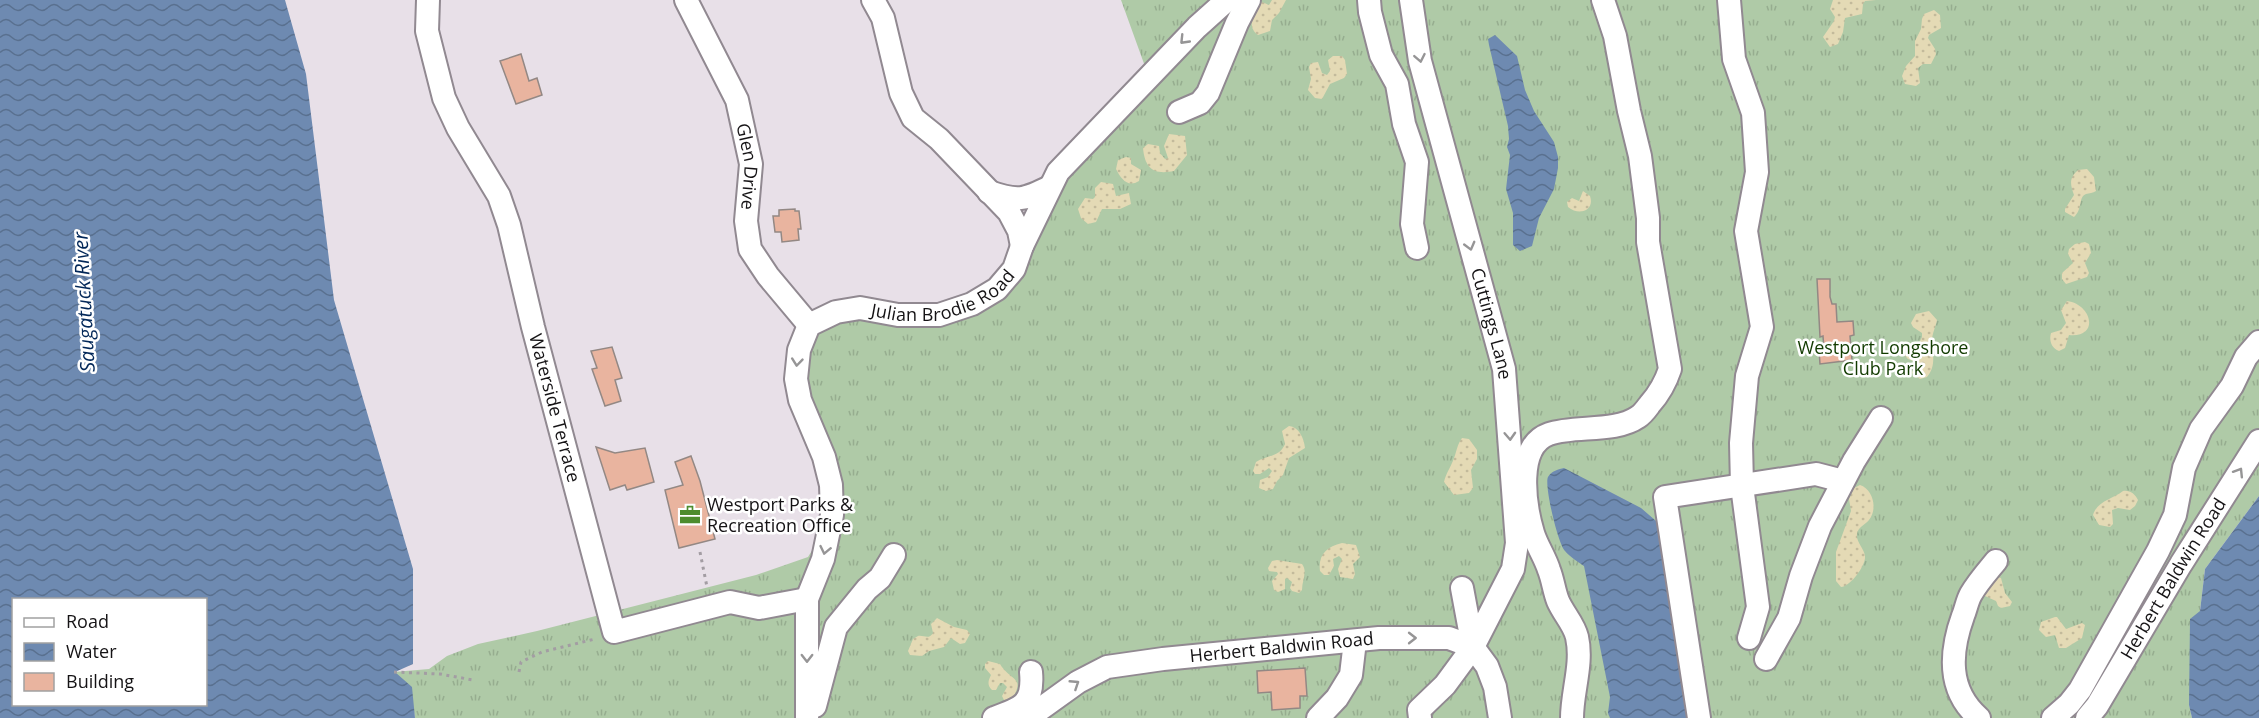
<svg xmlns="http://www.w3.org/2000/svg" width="2259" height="718" font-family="'Open Sans',sans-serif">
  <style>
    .grass { fill: url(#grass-tufts) }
    .sand { fill: url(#sand-dots) }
    .water { fill: url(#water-waves); fill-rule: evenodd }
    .building { fill: #e9b49f; stroke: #938884; stroke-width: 1.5 }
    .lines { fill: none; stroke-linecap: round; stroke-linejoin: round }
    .minor-casing { stroke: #918991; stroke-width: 26 }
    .path { stroke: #a39da3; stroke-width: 3; stroke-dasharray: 3 4.5; stroke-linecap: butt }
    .minor { stroke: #fff; stroke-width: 22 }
    .oneway { stroke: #969596 }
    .labels { text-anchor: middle; stroke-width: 5; stroke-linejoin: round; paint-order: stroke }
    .street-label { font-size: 18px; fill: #151315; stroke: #fff }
    .park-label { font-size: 18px; fill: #123b00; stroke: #fff }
    .poi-label { font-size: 18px; fill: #151315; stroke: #fff; text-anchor: start }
    .water-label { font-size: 20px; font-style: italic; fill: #022758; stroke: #fff }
  </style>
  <defs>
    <pattern id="grass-tufts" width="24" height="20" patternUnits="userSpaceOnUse" patternTransform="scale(1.5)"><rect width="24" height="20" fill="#afcaa7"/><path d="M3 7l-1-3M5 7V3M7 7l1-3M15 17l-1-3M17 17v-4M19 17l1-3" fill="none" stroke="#96ad8f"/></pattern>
    <pattern id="sand-dots" width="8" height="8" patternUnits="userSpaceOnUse" patternTransform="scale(1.5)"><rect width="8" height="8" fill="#e4dab5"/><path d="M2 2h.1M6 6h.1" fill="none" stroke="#c3ba9b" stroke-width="1.8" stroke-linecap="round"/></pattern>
    <pattern id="water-waves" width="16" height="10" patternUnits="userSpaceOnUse" patternTransform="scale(1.5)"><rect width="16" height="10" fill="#6e8ab1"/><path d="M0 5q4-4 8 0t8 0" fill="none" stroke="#59708f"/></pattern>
  </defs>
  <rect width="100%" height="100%" fill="#e8e0e8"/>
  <path class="grass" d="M1121,0H2259V496L2205,569L2189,704L2192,718H415L413,706L394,672L429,669L447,656L478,644L537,631L756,575L808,557L833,516L805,384L802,357L817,329L833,319L970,316L1062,180L1151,83Z"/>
  <path class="sand" d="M1272,0H1286L1279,13L1272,20L1270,31L1258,35C1247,27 1253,16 1257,5L1262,2L1269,5Z
    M1833,0H1876L1865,1L1863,4L1862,14L1845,18L1843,32L1838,44L1830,47L1823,37L1834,21L1835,17L1830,9Z
    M1934,10L1940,15L1941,28L1929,35L1928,38L1935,49L1936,54L1931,64H1923L1918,68L1920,83L1916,86L1905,84L1902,76L1906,66L1915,56V41L1921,29L1922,19L1924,14Z
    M1333,56H1342L1345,60L1347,74L1344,78L1330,84L1322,99L1315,98L1308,90L1311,79L1309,67L1311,63L1318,62L1322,73L1327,75L1330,71L1328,60Z
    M1169,134L1185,136L1187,155L1174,171C1154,175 1145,169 1143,148L1148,144L1159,146L1160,153L1165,159L1168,158L1164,146Z
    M1126,157L1131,158V164L1141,170L1139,181C1128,188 1121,179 1116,169L1118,160Z
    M2087,169L2094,177L2096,191C2093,193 2089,193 2086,194C2078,197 2083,209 2074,217L2065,212V209L2074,195C2070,184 2069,178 2078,170Z
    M1101,182L1113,184L1116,196L1129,193L1131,204L1120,209H1102L1096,222L1088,224L1081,218L1078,209L1085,198L1093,199L1095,197V188Z
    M1583,191L1590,196C1595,211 1579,216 1568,207L1567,202L1572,198L1579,201Z
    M2085,242L2089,244L2091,253L2085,263L2089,273L2087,277L2066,284L2062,279V273L2073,263L2068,254L2069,249L2075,244Z
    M2067,301C2092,304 2100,338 2069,335L2065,348L2059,351C2051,348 2049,340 2051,333L2061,330L2066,323L2061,310Z
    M1929,311L1937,320C1936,326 1932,334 1932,340C1932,353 1937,365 1927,377L1920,379L1912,373L1916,362L1908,359L1905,356L1906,351L1918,345L1922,337V333L1913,327L1911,323L1916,314Z
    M1289,426C1299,427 1304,438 1305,448L1289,458L1283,475L1277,481L1273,489L1266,491L1259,488L1260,480L1268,477L1272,471L1269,468L1260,474H1255L1253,471L1256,462C1267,455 1280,457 1285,444L1282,431Z
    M1462,438L1469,439L1477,450V459L1471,470L1473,488L1469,493L1454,495L1444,482C1446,473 1451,467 1454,458C1457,450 1457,445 1462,438Z
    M1860,485C1873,489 1878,509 1869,520C1865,525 1858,527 1857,534C1856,542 1864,548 1865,556C1866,565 1851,586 1841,587L1836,581V552L1851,511L1849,499L1854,488Z
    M2123,491C2130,490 2135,494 2138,500L2135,506L2130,510L2118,508L2112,510L2113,524L2110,527L2099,525L2093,515C2097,501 2113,499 2123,491Z
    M1342,543L1356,545L1360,557L1353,564L1355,574L1353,579L1340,577L1338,569L1342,559L1339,556L1333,559L1334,566L1329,575H1324L1320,571C1318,555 1326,547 1342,543Z
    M1277,560L1302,564C1308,572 1302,580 1302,590L1299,593L1292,591L1290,588L1292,582L1287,578L1285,579V589L1278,592L1274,590L1272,581L1278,574L1277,572L1269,571L1268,568L1272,561Z
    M1997,577L2001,578L2005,593L2012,602L2010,606L2001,608L1998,606L1996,601L1985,596L1984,593Z
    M2055,617H2057L2066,629L2082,623L2085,625L2082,638L2066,648H2059L2055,635L2046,637L2039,630L2041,622Z
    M937,618L954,627L967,630L970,634L965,643L960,644L951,638L944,647L929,651L922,656L910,655L908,651L913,639L918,636C924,635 929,640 933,633L931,624Z
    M988,661L1000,664C1010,681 1026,676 1012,699L1004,700L1002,696L1007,687L1003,683H1000L996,690H992C987,685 988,681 991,675L985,668V664Z"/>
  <path class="water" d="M0,0H285L306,74L334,300L413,569V664L395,672L412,687L415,718H0ZM14,600H206V704H14Z
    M1495,35L1517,56L1525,90L1534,111L1554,142L1558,157V168L1554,189L1539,218L1532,246L1520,251L1513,245V213L1506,189L1510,155L1507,147L1509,139L1508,126L1489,45L1488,39Z
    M1564,468L1641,508L1663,527L1689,718H1610L1608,713L1610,697L1584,566C1578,562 1570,557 1565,551C1558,544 1544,485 1548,477C1551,471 1559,469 1564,468Z
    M2259,496V718H2192L2189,705L2190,619L2200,611L2205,569Z"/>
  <path class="building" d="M521,54L529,81L537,78L542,95L516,104L500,61Z
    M795,209V211H799L801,229H798L799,240L782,242L781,232H775L773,216H779V210Z
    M1817,279H1830V297L1832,304H1836L1837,322L1853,321L1854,335L1850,336L1852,360L1820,364L1819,350L1824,349L1823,336L1820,337Z
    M612,347L622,378L615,380L621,401L605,406L592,369L597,368L591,351Z
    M596,447L615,453L645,448L654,482L627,490L625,485L610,490Z
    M691,456L700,481L715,539L679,548L665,490L683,485L675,462Z
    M1305,668L1307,696H1300V708L1272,710L1271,692L1258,693L1257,671Z"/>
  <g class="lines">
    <defs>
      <g id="minor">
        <path id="s1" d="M428,0L427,31L444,98L458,128L499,196L509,225L533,327L614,632L730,602L759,608L807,599"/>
        <path id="s2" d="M686,0L737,100L751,164L746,221L750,249L768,276L809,325"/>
        <path d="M873,0L883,18L901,93L913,118L939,139L1009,212L1019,231L1022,246"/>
        <path d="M1369,0L1370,12L1381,55L1397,84L1404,124L1417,162L1412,224L1417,248"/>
        <path id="s3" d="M1411,0L1420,61L1504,369L1517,543L1513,569L1473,647L1445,685L1419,710L1420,718"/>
        <path d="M1729,0L1734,59L1753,113L1757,172L1746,231L1762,327L1747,376L1741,443L1742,486L1758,607L1749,638"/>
        <path d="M1179,112L1200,103L1208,93L1237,23L1249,0"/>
        <path d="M989,192C1018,202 1024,200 1050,187"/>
        <path d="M1462,588L1473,647"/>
        <path d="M1766,659L1789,618L1801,576L1820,526L1854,461L1881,418"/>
        <path d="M815,706L836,627L867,589L880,578L894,555"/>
        <path id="s4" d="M807,718V599L823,559L832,515L831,485L824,457L800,400L796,379L799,350L809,325L836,312L860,308L898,315H939L972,304L997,289L1014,269L1022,246L1058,172L1197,27L1227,0"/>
        <path d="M994,718C1022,708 1034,704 1031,672"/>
        <path id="s5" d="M1028,718L1078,682L1107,667L1163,659L1379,638H1449L1473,647L1487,666L1495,687L1500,718"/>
        <path d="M1318,718L1337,698L1351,675L1355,641"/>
        <path d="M1572,718C1572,691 1583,664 1577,637C1574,624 1563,613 1558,601C1554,591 1553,580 1549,570C1545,557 1537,546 1533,533C1525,506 1515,446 1549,434C1575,425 1615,433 1638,417C1643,414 1647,408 1650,404C1659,394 1666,381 1670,369L1648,242V218L1640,156L1629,111L1615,36L1603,0"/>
        <path d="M1699,718L1665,497L1816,474L1843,481"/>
        <path d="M1979,718C1947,690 1950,652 1963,616C1966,609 1967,601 1971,594C1978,582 1987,572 1996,561"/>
        <path d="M2053,718L2069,704L2080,690L2158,551L2175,515L2184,468L2201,429L2232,386L2246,357L2259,342"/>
        <path id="s6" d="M2087,718L2097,706L2181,564L2259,441"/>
      </g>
    </defs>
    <use href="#minor" class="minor-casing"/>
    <path class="path" d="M700,552L707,587
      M394,672L440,674L473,680
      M519,672L521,662L542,652L595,639"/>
    <use href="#minor" class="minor"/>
  </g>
  <defs><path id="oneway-chevron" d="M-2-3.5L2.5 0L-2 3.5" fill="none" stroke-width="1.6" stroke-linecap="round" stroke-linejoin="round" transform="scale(1.5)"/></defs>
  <g class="oneway">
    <use href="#oneway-chevron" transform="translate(1184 40) rotate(134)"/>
    <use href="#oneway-chevron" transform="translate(1420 58) rotate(79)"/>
    <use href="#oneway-chevron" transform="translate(1470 246) rotate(75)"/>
    <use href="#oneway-chevron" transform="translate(797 362) rotate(96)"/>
    <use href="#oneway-chevron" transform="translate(1510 436) rotate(87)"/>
    <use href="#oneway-chevron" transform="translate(2239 472) rotate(-58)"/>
    <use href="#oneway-chevron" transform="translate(825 550) rotate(102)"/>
    <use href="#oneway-chevron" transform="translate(1412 638)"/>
    <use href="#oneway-chevron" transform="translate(807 658) rotate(90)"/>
    <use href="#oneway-chevron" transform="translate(1075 684) rotate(-33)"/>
  </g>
  <defs>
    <symbol id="office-bare" viewBox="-9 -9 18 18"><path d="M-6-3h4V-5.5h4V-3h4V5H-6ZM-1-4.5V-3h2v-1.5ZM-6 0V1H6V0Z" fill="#4d8c2d" stroke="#fff" stroke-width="2.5" paint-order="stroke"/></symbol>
  </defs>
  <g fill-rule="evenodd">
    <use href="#office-bare" x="675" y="500" width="30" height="30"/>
  </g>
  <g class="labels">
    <g class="street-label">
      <text dy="6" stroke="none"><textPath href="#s2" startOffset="180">Glen Drive</textPath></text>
      <text dy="6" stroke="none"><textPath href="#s4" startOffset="548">Julian Brodie Road</textPath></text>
      <text dy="6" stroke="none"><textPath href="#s3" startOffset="334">Cuttings Lane</textPath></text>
      <text dy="6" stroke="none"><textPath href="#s1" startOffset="432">Waterside Terrace</textPath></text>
      <text dy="6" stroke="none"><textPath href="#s6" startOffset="164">Herbert Baldwin Road</textPath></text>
      <text dy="6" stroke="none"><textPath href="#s5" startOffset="270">Herbert Baldwin Road</textPath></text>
    </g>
    <g class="park-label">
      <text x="1883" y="354">Westport Longshore<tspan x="1883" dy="21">Club Park</tspan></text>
    </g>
    <g class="poi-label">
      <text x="707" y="511">Westport Parks &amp;<tspan x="707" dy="21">Recreation Office</tspan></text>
    </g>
    <g class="water-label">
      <text transform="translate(84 302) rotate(-93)" y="7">Saugatuck River</text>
    </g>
  </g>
  <rect x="12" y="598" width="195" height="108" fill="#ffffff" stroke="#a1a1a1" stroke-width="1.5"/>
  <rect x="24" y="618" width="30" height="9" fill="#ffffff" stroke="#a1a1a1" stroke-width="1.5"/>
  <text x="66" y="628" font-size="18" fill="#151315">Road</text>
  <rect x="24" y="643" width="30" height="18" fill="url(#water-waves)" stroke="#a1a1a1" stroke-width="1.5"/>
  <text x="66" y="658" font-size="18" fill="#151315">Water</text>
  <rect x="24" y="673" width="30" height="18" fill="#e9b49f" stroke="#a1a1a1" stroke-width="1.5"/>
  <text x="66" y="688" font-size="18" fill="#151315">Building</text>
</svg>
